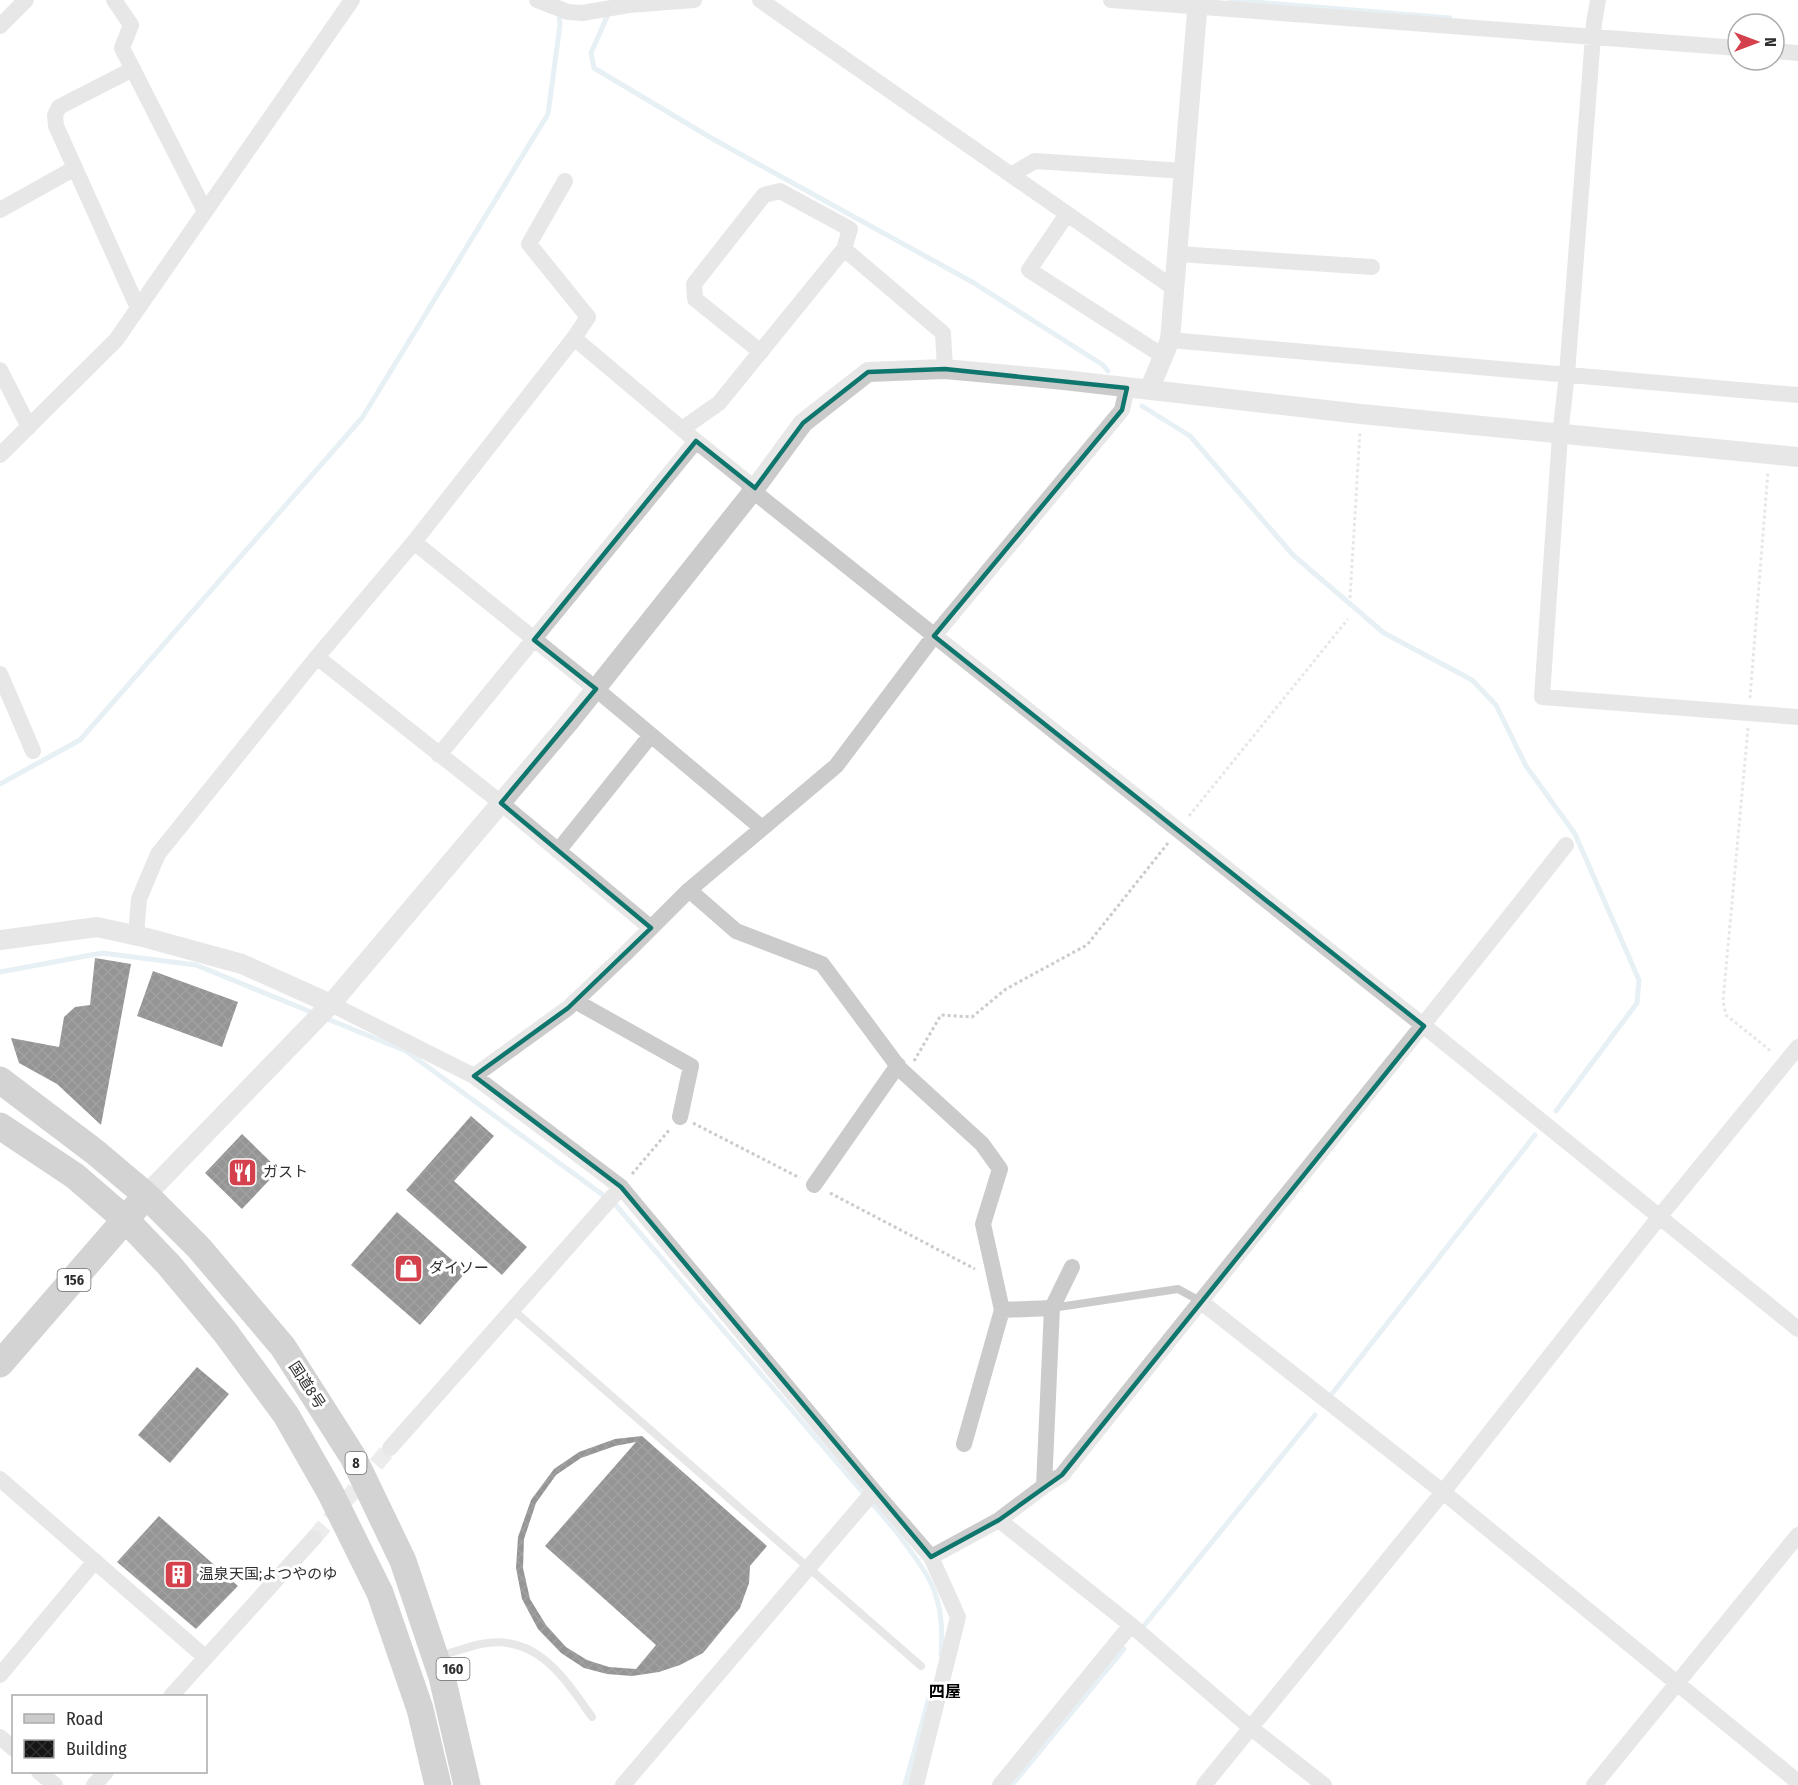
<svg xmlns="http://www.w3.org/2000/svg" width="1798" height="1785" font-family="'Fira Sans Condensed','Noto Sans JP',sans-serif">
  <style>
    .lines { fill: none; stroke-linecap: round; stroke-linejoin: round }
    .stream { stroke: #cbdde8; stroke-width: 5 }
    .building { fill: url(#building-cross-hatch); fill-rule: evenodd }
    .minor-tunnel { stroke: #d5d5d5; stroke-width: 16; stroke-dasharray: 16 8; stroke-linecap: butt }
    .path { stroke: #cbcbcb; stroke-width: 3; stroke-dasharray: 3 3; stroke-linecap: butt }
    .service { stroke: #cbcbcb; stroke-width: 8 }
    .minor { stroke: #cbcbcb; stroke-width: 16 }
    .tertiary { stroke: #cbcbcb; stroke-width: 20 }
    .trunk { stroke: #9e9e9e; stroke-width: 27 }
    .marked { fill: none; stroke: #0f766e; stroke-width: 4.5; stroke-linejoin: round }
    .labels { text-anchor: middle; stroke-width: 6; stroke-linejoin: round; paint-order: stroke }
    .shield { fill: #fff; stroke: #6d6d6d; stroke-width: 1.5 }
    .shield-label { font-size: 14px; font-weight: bold; fill: #2e2e2e }
    .poi-label { font-size: 15px; fill: #2e2e2e; stroke: #fff; text-anchor: start }
    .street-label { font-size: 15px; fill: #2e2e2e; stroke: #fff }
    .neighbourhood-label { font-size: 16px; font-weight: bold; fill: #000; stroke: #fff }
  </style>
  <defs>
    <pattern id="building-cross-hatch" width="8" height="8" patternUnits="userSpaceOnUse" patternTransform="scale(1.5)"><rect width="8" height="8" fill="#151515"/><path d="M0 0l8 8M0 8l8-8" fill="none" stroke="#2f2f2f"/></pattern>
  </defs>
  <rect width="100%" height="100%" fill="#fff"/>
  <g class="lines">
    <path class="stream" d="M1230,0L1450,18
      M609,12L591,53L594,68L713,139L974,283L1103,365L1108,371
      M1142,406L1190,436L1293,555L1384,633L1472,680L1496,705L1526,766L1575,834L1639,980L1637,1003L1556,1111
      M0,784L80,740L362,418L548,114L560,25L559,11
      M0,972L102,953L196,965L316,1014
      M325,1018L406,1051L614,1203L895,1530C929,1576 946,1594 941,1655
      M1331,1395L1535,1135
      M1143,1627L1315,1415
      M905,1785L929,1698
      M1012,1785L1124,1649"/>
  </g>
  <path class="building" d="M95,958L131,964L101,1125L57,1084L19,1063L11,1038L59,1047L64,1017L75,1007L90,1005Z
    M153,971L238,1002L222,1047L137,1016Z
    M471,1116L494,1136L454,1181L527,1247L502,1275L406,1190Z
    M242,1134L279,1170L242,1209L205,1173Z
    M397,1212L466,1272L420,1325L351,1265Z
    M197,1367L229,1394L170,1463L138,1435Z
    M642,1436L767,1546L750,1566L749,1583L740,1608L703,1653L680,1665L659,1672L632,1676L607,1674L584,1668L561,1653L538,1629L522,1599L516,1568L518,1537L531,1500L554,1469L579,1452L615,1439ZM636,1442L545,1546L656,1645L636,1669L609,1667L587,1660L566,1647L546,1625L530,1599L523,1568L524,1539L536,1503L556,1475L581,1458L615,1446Z
    M159,1516L238,1586L196,1629L117,1562Z"/>
  <g class="lines">
    <path class="minor-tunnel" d="M314,1538L390,1448"/>
    <path class="path" d="M1350,598L1360,431
      M1750,698L1768,471
      M1748,728L1723,1001L1726,1015L1772,1052
      M1189,816L1348,619
      M914,1061L941,1015L972,1017L1006,989L1087,945L1168,843
      M693,1123L800,1178
      M632,1174L670,1129
      M830,1193L975,1269"/>
    <path class="service" d="M1052,1308L1178,1289L1200,1301
      M512,1309L921,1666
      M449,1653C460,1650 471,1646 481,1644C537,1633 564,1678 592,1717"/>
    <path class="minor" d="M114,0L131,25L122,48L205,211
      M537,0L568,12L582,13L629,5L694,0
      M760,0L1175,289
      M1111,0L1738,48
      M1598,0L1594,23L1567,374L1560,435L1542,697L1798,717
      M0,26L26,0
      M1774,51L1798,53
      M133,69L59,107L55,115L56,126L138,308
      M1011,175L1035,161L1184,171
      M0,210L75,168
      M1067,214L1029,270L1163,356
      M1178,254L1372,267
      M574,338L682,429
      M1170,340L1798,395
      M761,352L695,299L694,284L764,195L780,191L850,229L844,249
      M0,370L29,427
      M696,441L682,429L719,403L844,249L943,333L945,369
      M0,455L116,340L352,0
      M414,542L574,338L588,317L529,244L565,181
      M317,657L501,803L651,928
      M0,674L33,751
      M439,755L696,441L747,482L753,491L1424,1026L1798,1329
      M558,851L651,735
      M689,890L736,931L822,964L900,1069L982,1144L1000,1169L983,1224L1002,1310L1052,1308
      M136,935L139,899L158,854L317,657L414,542L596,689L762,828
      M575,1001L691,1066L680,1117
      M331,1004L474,1076L621,1187L874,1491L931,1557L958,1617L916,1785
      M474,1076L568,1008L624,955L689,890L836,766L934,636L1122,410L1127,388
      M814,1185L898,1065
      M1200,1301L1443,1492L1798,1782
      M964,1444L1002,1310
      M390,1448L621,1187
      M0,1479L205,1657
      M1044,1486L1052,1308L1072,1267
      M999,1520L1131,1625L1251,1728L1324,1785
      M931,1557L999,1520L1044,1486L1062,1475C1229,1264 1400,1056 1566,845
      M0,1675L95,1561
      M171,1696L314,1538
      M0,1737L14,1749
      M39,1772L55,1785
      M94,1785L106,1772
      M623,1785L874,1491
      M1000,1785L1131,1625
      M1204,1785L1443,1492L1660,1216L1798,1047
      M1594,1785L1798,1535"/>
    <path class="tertiary" d="M1149,390L1170,340L1198,0
      M0,940L97,927L147,938L242,964L331,1004
      M146,1195L331,1004L571,720L753,491L803,423L868,372L945,369L1064,380L1361,414L1798,457"/>
    <path class="trunk" d="M0,1080L95,1152L146,1195L199,1248L283,1347L353,1457L403,1561L442,1677L467,1785
      M0,1126L75,1176L127,1221L169,1265L225,1332L286,1415L330,1492L380,1593L420,1709L438,1785
      M0,1364L137,1206"/>
  </g>
  <path d="M0 0H1798V1785H0ZM945,369L1127,388L1122,410L934,636L1424,1026L1062,1475L999,1520L931,1557L621,1187L474,1076L568,1008L651,928L501,803L596,689L534,640L696,441L755,488L803,423L868,372Z" fill="#fff" fill-opacity=".55" fill-rule="evenodd"/>
  <path class="marked" d="M945,369L1127,388L1122,410L934,636L1424,1026L1062,1475L999,1520L931,1557L621,1187L474,1076L568,1008L651,928L501,803L596,689L534,640L696,441L755,488L803,423L868,372Z"/>
  <defs>
    <symbol id="restaurant-square" viewBox="-11 -11 22 22"><rect x="-9" y="-9" width="18" height="18" rx="4" fill="#d4414d" stroke="#fff"/><path d="M-5-6h1v4h1v-4h1v4h1v-4h1v5L-1.5 .5V6h-2V.5L-5-1ZM5-6V6H3V1.5H1.5Q1.5-4 5-6Z" fill="#fff"/></symbol>
    <symbol id="shop-square" viewBox="-11 -11 22 22"><rect x="-9" y="-9" width="18" height="18" rx="4" fill="#d4414d" stroke="#fff"/><path d="M-5-2.5h2.3a2.7 3.5 0 0 1 5.4 0H5L5.5 6h-11ZM-1.5-2.5h3a1.5 2.3 0 0 0-3 0Z" fill="#fff"/></symbol>
    <symbol id="building-square" viewBox="-11 -11 22 22"><rect x="-9" y="-9" width="18" height="18" rx="4" fill="#d4414d" stroke="#fff"/><path d="M-4-6H4V6H1V3H-1V6H-4ZM-2.5-4.3h1.7v1.8h-1.7ZM.8-4.3h1.7v1.8H.8ZM-2.5-1h1.7V.8h-1.7ZM.8-1h1.7V.8H.8Z" fill="#fff"/></symbol>
  </defs>
  <g fill-rule="evenodd">
    <use href="#restaurant-square" x="226" y="1156" width="33" height="33"/>
    <use href="#shop-square" x="392" y="1252" width="33" height="33"/>
    <use href="#building-square" x="162" y="1558" width="33" height="33"/>
  </g>
  <g class="labels">
    <g class="shield">
      <rect x="57.5" y="1269" width="33" height="22" rx="4.5"/>
      <rect x="345.5" y="1452" width="21" height="22" rx="4.5"/>
      <rect x="436.5" y="1658" width="33" height="22" rx="4.5"/>
    </g>
    <g class="shield-label">
      <text x="74" y="1285">156</text>
      <text x="356" y="1468">8</text>
      <text x="453" y="1674">160</text>
    </g>
    <g class="poi-label">
      <text x="263" y="1177">ガスト</text>
      <text x="429" y="1273">ダイソー</text>
      <text x="199" y="1579">温泉天国;よつやのゆ</text>
    </g>
    <g class="street-label">
      <text transform="translate(307 1385) rotate(57)" y="5">国道8号</text>
    </g>
    <g class="neighbourhood-label">
      <text x="945" y="1697">四屋</text>
    </g>
  </g>
  <rect x="12" y="1695" width="195" height="78" fill="#ffffff" stroke="#ababab" stroke-width="1.5"/>
  <rect x="24" y="1714" width="30" height="9" fill="#cbcbcb" stroke="#ababab" stroke-width="1.5"/>
  <text x="66" y="1725" font-size="18" fill="#2e2e2e">Road</text>
  <rect x="24" y="1740" width="30" height="18" fill="url(#building-cross-hatch)" stroke="#ababab" stroke-width="1.5"/>
  <text x="66" y="1755" font-size="18" fill="#2e2e2e">Building</text>
  <g transform="translate(1756 42) rotate(90)"><circle r="28" fill="#ffffff" stroke="#ababab" stroke-width="1.5"/>
  <path d="M0-4.5L10 22L0 15L-10 22Z" fill="#d4414d"/>
  <text y="-9" font-size="16" font-weight="bold" text-anchor="middle" fill="#2e2e2e">N</text>
  </g>
</svg>
